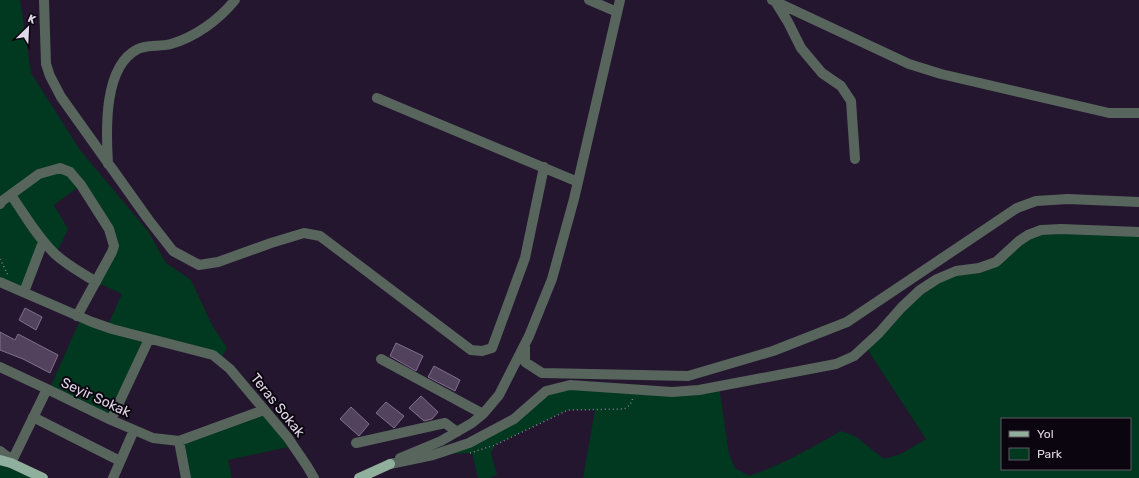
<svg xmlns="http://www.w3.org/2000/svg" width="1139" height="478" font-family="Rubik,sans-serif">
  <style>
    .green { fill: #003820; fill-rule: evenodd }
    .building { fill: #52425e; stroke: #80708e }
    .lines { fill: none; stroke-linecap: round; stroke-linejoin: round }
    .path { stroke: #8b8094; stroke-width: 1.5; stroke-dasharray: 1 3; stroke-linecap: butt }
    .minor { stroke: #57655d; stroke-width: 10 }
    .major { stroke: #91af9d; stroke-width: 10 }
    .labels { text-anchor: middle; stroke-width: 4; stroke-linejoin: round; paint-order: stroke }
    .street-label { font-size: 14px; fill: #e0d7e8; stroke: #0a050e }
  </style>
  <rect width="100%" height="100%" fill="#24162e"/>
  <path class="green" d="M0,0H20L31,73L80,150L148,231L166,263L191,280L212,325L227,348L220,360L149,339L111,420L49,390L81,318L107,327L122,294L96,282L114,246L81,185L54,205L68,229L56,254L44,242L24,292L0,282Z
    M1139,232V478H583L595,410H568L495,445L491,453L497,475L489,478H478L472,453L433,455L469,443L537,398L570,385L672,392L719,386L729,454L735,468L749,476C782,465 811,448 841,431L855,436L884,459L901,454L926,439L865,346L937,279L979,268L1028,235ZM1002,419H1130V469H1002Z
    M264,410L293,446L228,460L232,478H186L179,441Z
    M0,460L43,478H0Z"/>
  <path class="building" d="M25,308L42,317L36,330L19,320Z
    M0,332L15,340L18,334L58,355L50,373L23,359L0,350Z
    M396,343L423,356L416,371L390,356Z
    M434,366L460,380L455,391L428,377Z
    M421,396L438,412L432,419L424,421L409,408Z
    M386,402L404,416L394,428L376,413Z
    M351,407L369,424L359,436L340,419Z"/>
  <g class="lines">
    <path class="path" d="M0,259L8,275
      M470,453L495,445L568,410L624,409L630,405L633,398"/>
    <path class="minor" d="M44,0L46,64L50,76L61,97L148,219L173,251L199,265L218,262L271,243L304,233L320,236L471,350L482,351L492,348L525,258L544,167
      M589,0L617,12
      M772,0L909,64L941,74L1109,113H1139
      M775,1L788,22L801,48L822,73L841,86L851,101L855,159
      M377,98L578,182
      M108,164C106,131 103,66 138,49C147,44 160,47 171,44C195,37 219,20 235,0
      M11,195C25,215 37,237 55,254C67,265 82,273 96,282
      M0,204L2,201L39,174L60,168L70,172L81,185L109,229L114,246L112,252L77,316
      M0,282L92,322L112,329L213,355L230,369L288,438L307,466L314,478
      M24,292L43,242
      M525,344V362L542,373L688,376L773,351L847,322L1017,208L1036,201L1068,199L1139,202
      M381,359L483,414
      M0,367L47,389L11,463
      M47,389L111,420L153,438L179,441L264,410
      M33,417L120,461
      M111,420L149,339
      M179,441L186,478
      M356,443L445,423L457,432
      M0,451L12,460
      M400,458L441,441L472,423L483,414L499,395L529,336L552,279L574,199L620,0
      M390,464L433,455L469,443L514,419L546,391L570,385L672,392L699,390L836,364L854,356L879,333L901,308L920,290L937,279L956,271L979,268L996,262L1019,241L1028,235L1041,230L1061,229L1139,232
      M113,478L134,430"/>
    <path class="major" d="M0,460L11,463L43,478
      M359,478L390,464"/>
  </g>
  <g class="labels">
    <g class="street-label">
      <text transform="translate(96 397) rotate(25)" y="5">Seyir Sokak</text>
      <text transform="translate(278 405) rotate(51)" y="5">Teras Sokak</text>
    </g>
  </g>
  <rect x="1001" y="418" width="130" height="52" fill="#0a050e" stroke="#605965"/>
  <rect x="1009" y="431" width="20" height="6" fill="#91af9d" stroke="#605965"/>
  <text x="1037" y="438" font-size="12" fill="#e0d7e8">Yol</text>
  <rect x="1009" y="448" width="20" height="12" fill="#003820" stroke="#605965"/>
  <text x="1037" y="458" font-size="12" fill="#e0d7e8">Park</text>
  <g transform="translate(28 28) rotate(24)" stroke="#0a050e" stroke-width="3" paint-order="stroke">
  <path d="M0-3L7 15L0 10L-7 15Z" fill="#e0d7e8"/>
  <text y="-6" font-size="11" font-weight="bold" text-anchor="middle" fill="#e0d7e8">K</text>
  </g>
</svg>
